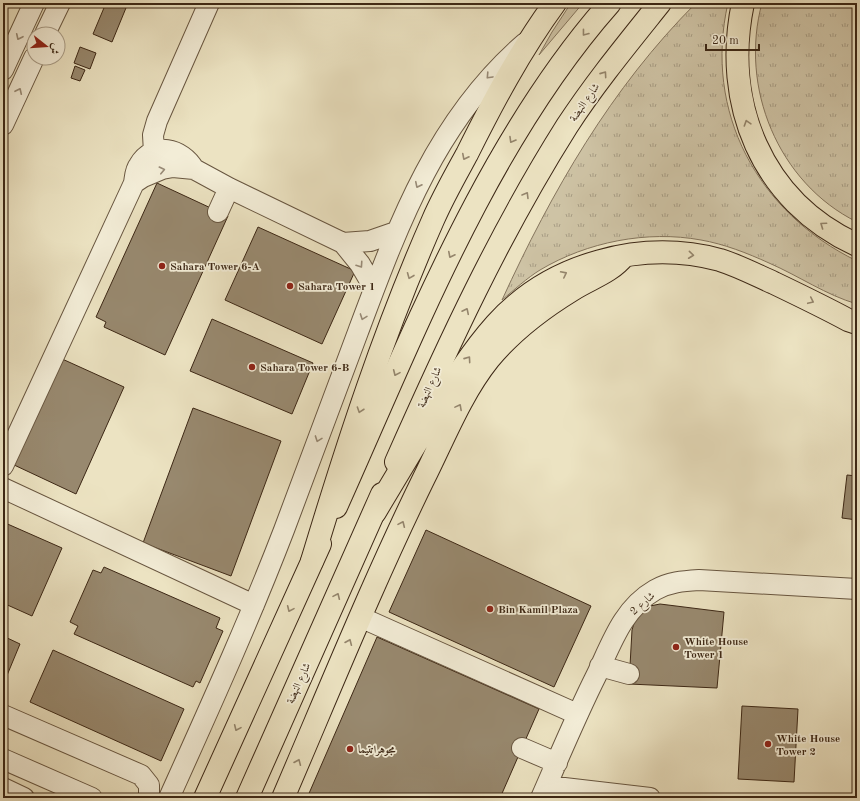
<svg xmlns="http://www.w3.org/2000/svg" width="860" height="801" font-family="'Old Standard TT',Amiri,serif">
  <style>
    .grass { fill: url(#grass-tufts); stroke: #85755d }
    .garden { fill: #cec3a5; stroke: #85755d }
    .building { fill: #98896f; stroke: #3c2715 }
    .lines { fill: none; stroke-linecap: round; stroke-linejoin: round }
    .minor-casing { stroke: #685640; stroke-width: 22 }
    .major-casing { stroke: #3c2715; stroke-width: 24 }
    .highway-casing { stroke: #3c2715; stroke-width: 24 }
    .minor { stroke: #f3edd7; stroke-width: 20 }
    .major { stroke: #ece3c2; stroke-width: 22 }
    .highway { stroke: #ece3c2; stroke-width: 22 }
    .oneway { stroke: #94856c }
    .oneway2 { stroke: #988a76 }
    .poi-dot { fill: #8f2418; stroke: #f3edd7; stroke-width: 1.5 }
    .labels { text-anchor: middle; stroke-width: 3.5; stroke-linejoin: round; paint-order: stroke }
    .street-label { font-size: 11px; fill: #3c2715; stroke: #f3edd7 }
    .poi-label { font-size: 11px; font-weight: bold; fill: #3c2715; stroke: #f3edd7; text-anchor: start }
  </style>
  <defs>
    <pattern id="grass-tufts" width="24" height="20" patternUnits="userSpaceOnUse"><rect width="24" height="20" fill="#cec3a5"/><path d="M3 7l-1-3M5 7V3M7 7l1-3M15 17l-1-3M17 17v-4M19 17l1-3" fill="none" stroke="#a89e85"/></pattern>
  </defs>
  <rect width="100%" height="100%" fill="#ece3c2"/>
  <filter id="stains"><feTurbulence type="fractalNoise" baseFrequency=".005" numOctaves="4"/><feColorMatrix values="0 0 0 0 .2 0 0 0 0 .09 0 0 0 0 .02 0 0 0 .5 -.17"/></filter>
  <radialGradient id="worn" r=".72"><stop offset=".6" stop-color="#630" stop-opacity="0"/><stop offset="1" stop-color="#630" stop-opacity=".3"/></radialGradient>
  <path class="grass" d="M696,3H728C703,112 758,213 857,261V304C826,295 799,276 769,263C747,253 724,244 701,240C647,230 587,242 540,270C527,278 514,290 502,300C552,191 611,88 696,3Z
    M762,3H857V222C778,183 739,87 762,3Z"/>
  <path class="garden" d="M571,3H583L539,55L552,32Z"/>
  <path class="building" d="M106,3H128L112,42L93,34Z
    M80,47L96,53L90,69L74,63Z
    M75,66L85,70L80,81L71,78Z
    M157,183L228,216L165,355L104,327L106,322L96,317Z
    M258,227L355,271L322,344L225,300Z
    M212,319L313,363L292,414L190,371Z
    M60,358L124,387L76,494L12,464Z
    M193,408L281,441L231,576L143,543Z
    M847,475L857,476V520L842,518Z
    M3,522L62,548L32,616L3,603Z
    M426,530L591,606L554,687L389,612Z
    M104,567L220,618L216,628L223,631L200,683L196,681L193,687L74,634L78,626L70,622L93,570L101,573Z
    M660,604L724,612L717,688L629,684L632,630L635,620L641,612L650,606Z
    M3,636L20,644L3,685Z
    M377,637L539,709L500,798H307Z
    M53,650L184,709L161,761L30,702Z
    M742,706L798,709L794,782L738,779Z"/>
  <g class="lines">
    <defs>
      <path id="minor" d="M45,34L60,3
        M3,70L34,3
        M3,125L34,58
        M154,152L153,135L157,121L209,3
        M134,183L143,177L162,169L173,167L194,169L229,188L343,243L360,264L374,288
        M218,212L229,188
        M343,243L370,241L396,232
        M3,466L134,183C135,177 135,170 139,165C153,141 182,148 194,169
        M3,488L254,605
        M360,617L577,714
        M600,666L629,674
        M3,715L141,775L149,785V798
        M522,748L557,763
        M3,759L92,798
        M547,786L650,798
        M3,788L24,798
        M169,798C209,709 249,621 284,530C309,464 333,398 358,332C398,225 436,120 525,43
        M541,798C559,757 576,716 596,676C611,645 622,609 655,590C669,582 683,581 699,580L857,589"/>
      <path id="major" d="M396,462C447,347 500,232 567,126C595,83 628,43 660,3
        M336,507C412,338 486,143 610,3
        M205,798L320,544
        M247,798L382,494"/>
      <path id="highway" d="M743,3C722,103 761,201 857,245
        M375,512C394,480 414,447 433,415C452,383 471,352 496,324C551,263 642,239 720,260C739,266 756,275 774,283C799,295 824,307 848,320L857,323
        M312,561C347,445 384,331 433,220C443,197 455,176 467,154C493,102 520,51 555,3
        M283,798C329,691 373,582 424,478C444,438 461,394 489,359C512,331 541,309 572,290C591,278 610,273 624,256"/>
    </defs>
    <use href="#minor" class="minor-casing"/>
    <use href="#major" class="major-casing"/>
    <use href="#highway" class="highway-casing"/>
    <use href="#minor" class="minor"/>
    <use href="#major" class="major"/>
    <use href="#highway" class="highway"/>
  </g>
  <defs><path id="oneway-chevron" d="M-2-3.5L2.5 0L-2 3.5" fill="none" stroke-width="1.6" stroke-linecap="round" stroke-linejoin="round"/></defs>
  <g class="oneway">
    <use href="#oneway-chevron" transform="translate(585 33) rotate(128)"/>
    <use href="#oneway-chevron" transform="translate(604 74) rotate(-55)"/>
    <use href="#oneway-chevron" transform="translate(747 123) rotate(-108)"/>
    <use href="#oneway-chevron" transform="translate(512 140) rotate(120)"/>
    <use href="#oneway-chevron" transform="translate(465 157) rotate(117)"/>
    <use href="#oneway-chevron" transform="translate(526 195) rotate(-59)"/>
    <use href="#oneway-chevron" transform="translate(823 225) rotate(-145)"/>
    <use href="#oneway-chevron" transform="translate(451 255) rotate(117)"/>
    <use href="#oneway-chevron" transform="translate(691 255) rotate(6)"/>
    <use href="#oneway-chevron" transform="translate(564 274) rotate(-27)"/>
    <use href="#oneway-chevron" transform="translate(410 276) rotate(112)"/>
    <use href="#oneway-chevron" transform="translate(811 301) rotate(25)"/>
    <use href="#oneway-chevron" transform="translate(466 311) rotate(-64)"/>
    <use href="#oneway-chevron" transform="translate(468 359) rotate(-55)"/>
    <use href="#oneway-chevron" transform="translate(396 373) rotate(114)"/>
    <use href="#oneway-chevron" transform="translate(459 407) rotate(-62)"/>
    <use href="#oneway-chevron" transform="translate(360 410) rotate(109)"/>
    <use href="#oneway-chevron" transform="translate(402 524) rotate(-66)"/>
    <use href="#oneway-chevron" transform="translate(337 596) rotate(-66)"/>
    <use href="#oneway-chevron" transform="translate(290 609) rotate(114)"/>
    <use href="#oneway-chevron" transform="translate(349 642) rotate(-67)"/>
    <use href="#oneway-chevron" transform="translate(237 728) rotate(114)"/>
    <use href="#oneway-chevron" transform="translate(298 762) rotate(-67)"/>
  </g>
  <g class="oneway2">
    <use href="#oneway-chevron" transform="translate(19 37) rotate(115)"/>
    <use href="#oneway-chevron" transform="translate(489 76) rotate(133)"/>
    <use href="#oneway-chevron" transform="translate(19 91) rotate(-65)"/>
    <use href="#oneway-chevron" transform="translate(162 170) rotate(-13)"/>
    <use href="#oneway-chevron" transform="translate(418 185) rotate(116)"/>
    <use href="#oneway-chevron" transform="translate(360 265) rotate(56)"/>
    <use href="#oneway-chevron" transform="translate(363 317) rotate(110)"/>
    <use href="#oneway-chevron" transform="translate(318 439) rotate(110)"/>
  </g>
  <g class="poi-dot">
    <circle cx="162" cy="266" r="4"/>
    <circle cx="290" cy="286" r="4"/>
    <circle cx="252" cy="367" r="4"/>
    <circle cx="490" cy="609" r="4"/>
    <circle cx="676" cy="647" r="4"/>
    <circle cx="768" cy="744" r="4"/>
    <circle cx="350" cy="749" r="4"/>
  </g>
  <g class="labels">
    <g class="street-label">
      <text transform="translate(584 102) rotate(-55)" y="4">شارع النهضة</text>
      <text transform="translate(429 387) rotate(-66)" y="4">شارع النهضة</text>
      <text transform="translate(642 603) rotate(-41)" y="4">شارع 2</text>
      <text transform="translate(298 683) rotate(-66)" y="4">شارع النهضة</text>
    </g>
    <g class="poi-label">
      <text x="170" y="270">Sahara Tower 6-A</text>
      <text x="298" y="290">Sahara Tower 1</text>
      <text x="260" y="371">Sahara Tower 6-B</text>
      <text x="498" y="613">Bin Kamil Plaza</text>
      <text x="684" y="645">White House<tspan x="684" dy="13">Tower 1</tspan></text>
      <text x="776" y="742">White House<tspan x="776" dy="13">Tower 2</tspan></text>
      <text x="358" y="753">مجوهراتتيما</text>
    </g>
  </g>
  <rect width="860" height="801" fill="none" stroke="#ece3c2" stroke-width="16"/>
  <rect x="4" y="4" width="852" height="793" fill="none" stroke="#3c2715" stroke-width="2"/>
  <rect x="8" y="8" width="844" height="785" fill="none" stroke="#3c2715"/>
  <g transform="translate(46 46) rotate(107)"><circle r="19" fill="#f3edd7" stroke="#aa9e89"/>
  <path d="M0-3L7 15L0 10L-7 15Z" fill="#8f2418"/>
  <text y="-6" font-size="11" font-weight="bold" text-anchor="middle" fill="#3c2715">ش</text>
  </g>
  <path d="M706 44v6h53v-6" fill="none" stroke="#3c2715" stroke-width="2"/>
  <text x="712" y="44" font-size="12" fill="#3c2715" stroke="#f3edd7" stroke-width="3" paint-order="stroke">20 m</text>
  <rect width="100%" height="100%" filter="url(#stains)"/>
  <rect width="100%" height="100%" fill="url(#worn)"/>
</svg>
